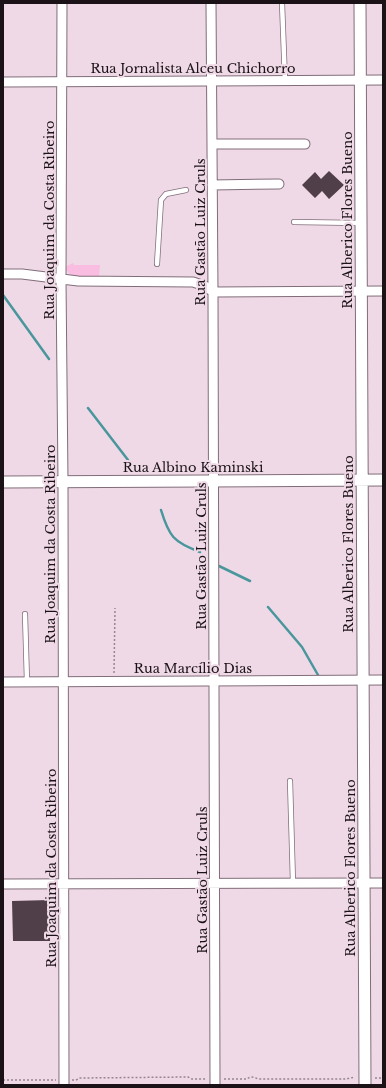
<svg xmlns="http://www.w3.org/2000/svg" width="386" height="1088" font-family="'Libre Baskerville',serif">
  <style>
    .green { fill: #f8bde0 }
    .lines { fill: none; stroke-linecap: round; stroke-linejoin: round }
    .stream { stroke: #49969d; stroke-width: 2.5 }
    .building { fill: #503e48 }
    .service-casing { stroke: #816d79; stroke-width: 6 }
    .minor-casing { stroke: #816d79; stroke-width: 11 }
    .tertiary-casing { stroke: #816d79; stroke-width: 13 }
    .path { stroke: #978690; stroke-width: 1.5; stroke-dasharray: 2 2; stroke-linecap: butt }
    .service { stroke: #fff; stroke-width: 4.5 }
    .minor { stroke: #fff; stroke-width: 9 }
    .tertiary { stroke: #fff; stroke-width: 11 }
    .labels { text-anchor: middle; stroke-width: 4; stroke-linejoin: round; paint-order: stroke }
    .street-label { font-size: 13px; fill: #1a1217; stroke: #efd9e6 }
  </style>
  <rect width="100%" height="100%" fill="#efd9e6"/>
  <path class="green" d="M73,263L74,265H100L99,278C86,277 70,281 65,267Z"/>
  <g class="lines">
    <path class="stream" d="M3,295L49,359
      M88,408L128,460
      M161,510C169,536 173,542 200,552
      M219,566L250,581
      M268,607L302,647L318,675"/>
  </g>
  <path class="building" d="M329,171L344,185L329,199L322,191L315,198L302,185L315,172L321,179Z
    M50,900V941H13L12,901Z"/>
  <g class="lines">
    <defs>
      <path id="service" d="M282,3L285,81
        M294,222L361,223
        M157,264L161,200L166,194L186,190
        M25,614L27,682
        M290,781L293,883"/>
      <path id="minor" d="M62,3L61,280L63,482L64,1085
        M211,3L213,292L215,1085
        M3,82L383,80
        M212,144H305
        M212,185L279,184
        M3,274H22L78,281L193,282L205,286L213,292L383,291
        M3,682L383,680
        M3,884L383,883"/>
      <path id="tertiary" d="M360,3L365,1085
        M3,482L383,480"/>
    </defs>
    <use href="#service" class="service-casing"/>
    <use href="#minor" class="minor-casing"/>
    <use href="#tertiary" class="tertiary-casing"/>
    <path class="path" d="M114,673L115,608
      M375,1078H383
      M224,1079H247C250,1076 254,1077 258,1079H346L355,1077
      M3,1080H56
      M72,1080H76L80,1078L188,1077L192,1079H206"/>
    <use href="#service" class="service"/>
    <use href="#minor" class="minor"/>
    <use href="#tertiary" class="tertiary"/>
  </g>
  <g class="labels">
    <g class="street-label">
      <text x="193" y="73">Rua Jornalista Alceu Chichorro</text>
      <text transform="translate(49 220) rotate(-90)" y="5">Rua Joaquim da Costa Ribeiro</text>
      <text transform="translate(347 220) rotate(-90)" y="5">Rua Alberico Flores Bueno</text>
      <text transform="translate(200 232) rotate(-90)" y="5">Rua Gastão Luiz Cruls</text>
      <text x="193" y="472">Rua Albino Kaminski</text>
      <text transform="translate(50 544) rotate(-90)" y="5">Rua Joaquim da Costa Ribeiro</text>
      <text transform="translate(348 544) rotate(-90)" y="5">Rua Alberico Flores Bueno</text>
      <text transform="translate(201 556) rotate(-90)" y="5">Rua Gastão Luiz Cruls</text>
      <text x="193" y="673">Rua Marcílio Dias</text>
      <text transform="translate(51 868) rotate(-90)" y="5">Rua Joaquim da Costa Ribeiro</text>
      <text transform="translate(350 868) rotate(-90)" y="5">Rua Alberico Flores Bueno</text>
      <text transform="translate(202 880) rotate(-90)" y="5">Rua Gastão Luiz Cruls</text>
    </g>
  </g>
  <rect width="386" height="1088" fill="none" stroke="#1a1217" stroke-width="8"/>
</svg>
